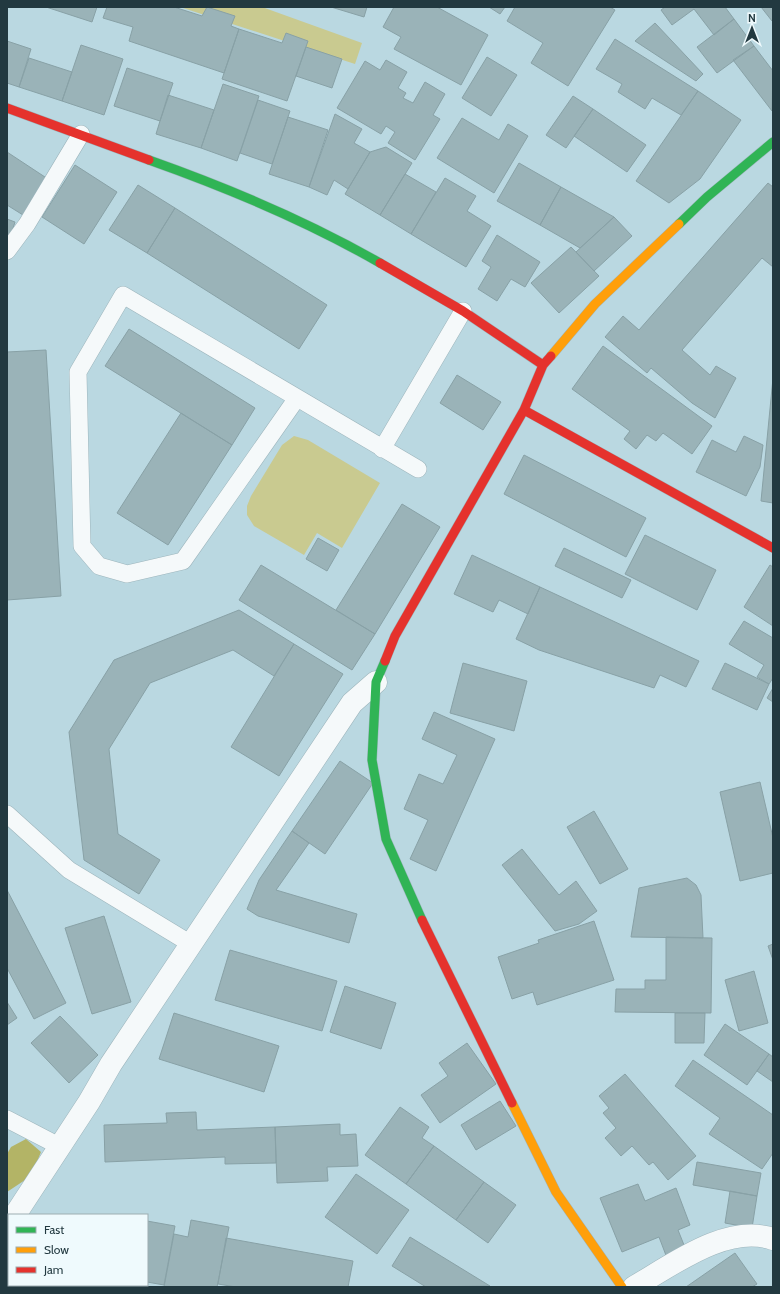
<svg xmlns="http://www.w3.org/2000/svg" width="780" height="1294" font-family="Cabin,sans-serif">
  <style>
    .green { fill: #c9ca90 }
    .forest { fill: #b3b466 }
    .building { fill: #9ab3b8; stroke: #88a1a6 }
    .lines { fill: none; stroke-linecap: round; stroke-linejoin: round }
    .lane-casing { stroke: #9db5bc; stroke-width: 18 }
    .street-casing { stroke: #9db5bc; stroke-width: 23 }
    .fast-casing { stroke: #9db5bc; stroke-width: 10 }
    .slow-casing { stroke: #9db5bc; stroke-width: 10 }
    .jam-casing { stroke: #9db5bc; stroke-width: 10 }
    .lane { stroke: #f5f9fa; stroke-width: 17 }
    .street { stroke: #f5f9fa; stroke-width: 22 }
    .fast { stroke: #30b455; stroke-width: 9 }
    .slow { stroke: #ff9f0a; stroke-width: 9 }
    .jam { stroke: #e5322d; stroke-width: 9 }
  </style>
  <rect width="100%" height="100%" fill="#bad8e1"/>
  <path class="green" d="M180,7H262L362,43L355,64Z
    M294,436L308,440L380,483L342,548L317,533L304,555L254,526L247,515V506L251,496L282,445Z"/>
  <path class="forest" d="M26,1139L41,1152L31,1176L7,1192V1154L11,1147Z"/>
  <path class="building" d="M46,7H97L92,22Z
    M107,7H174L202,16L207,7L235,16L231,26L239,29L224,73L129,41L133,27L103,18Z
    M331,7H367L364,17Z
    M394,7H437L488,35L461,85L394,49L401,37L383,27Z
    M489,7H505L500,14Z
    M515,7H610L615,10L568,86L531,63L543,43L507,21Z
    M665,7H725L734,19L714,35L694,9L672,25L661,10Z
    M761,7H773V20L772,21Z
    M734,19L754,46L717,73L697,47Z
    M655,23L703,74L696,81L635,41Z
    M239,29L282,43L286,33L308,41L287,101L222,79Z
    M615,39L698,91L681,115L652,98L645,109L618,92L622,84L596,69Z
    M7,41L31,49L19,87L7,83Z
    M81,45L123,59L104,115L62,101Z
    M754,46L773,71L772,111L733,60Z
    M306,47L342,59L332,88L296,76Z
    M487,57L517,75L491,116L462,98Z
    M29,58L72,72L62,101L19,87Z
    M386,60L407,72L398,88L406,93L403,98L413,103L425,82L445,94L433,115L440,119L415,160L388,143L395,132L386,126L381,134L337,108L365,61L380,70Z
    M127,68L173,83L160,121L114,106Z
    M223,84L259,96L237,161L201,148Z
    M698,91L741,120L700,179L669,203L636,181Z
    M168,95L214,110L201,148L156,134Z
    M573,96L593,109L566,148L546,135Z
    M258,100L290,111L272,164L240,153Z
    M593,109L646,145L627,172L574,136Z
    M335,114L362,129L354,143L370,152L348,189L334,180L327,195L309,187Z
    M288,117L328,130L309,187L269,174Z
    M462,118L499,140L508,124L528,136L494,193L437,158Z
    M386,147L412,163L380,215L345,194L370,152Z
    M7,152L48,179L23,215L7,205Z
    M519,163L561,187L540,225L497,201Z
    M75,165L117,192L84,244L42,217Z
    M405,174L436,192L411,234L380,215Z
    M445,178L476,196L467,211L491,226L466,267L411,234Z
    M768,183L773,187V267L762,258L682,350L710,375L716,366L736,378L715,418L692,403L651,368L647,373L605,337L623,316L639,330Z
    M138,185L175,208L147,253L109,230Z
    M561,187L614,217L580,248L540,225Z
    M175,208L327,305L299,349L147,253Z
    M614,217L632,236L594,271L576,252Z
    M7,219L15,222L7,247Z
    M497,235L540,262L525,287L511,279L497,301L478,289L491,267L482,261Z
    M571,247L599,276L559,313L531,283Z
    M129,329L255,408L232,445L105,366Z
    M603,346L712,426L692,454L663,433L656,441L647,435L636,449L624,439L630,431L572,389Z
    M46,350L61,596L7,600V352Z
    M457,375L501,402L483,430L440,403Z
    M773,378V503L761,501Z
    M181,413L232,445L168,545L117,513Z
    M744,436L763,445L760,467L746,496L696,472L712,440L736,452Z
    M524,455L646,518L626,557L504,494Z
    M402,504L440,527L375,634L336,610Z
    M645,535L716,570L697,610L625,574Z
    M318,538L339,550L327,571L306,559Z
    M564,548L631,580L622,598L555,566Z
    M472,555L540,587L528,614L499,600L493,612L454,594Z
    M261,565L375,634L352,670L239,600Z
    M770,565L773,567V626L744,607Z
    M540,587L699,661L686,687L660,675L654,688L539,650L516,639Z
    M239,610L294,644L274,676L233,650L150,683L109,749L118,834L160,860L139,894L84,860L69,732L114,660Z
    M744,621L773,638V678L769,684L757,677L764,665L729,644Z
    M294,644L343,674L279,776L231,747Z
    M463,663L527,681L514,731L450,713Z
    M725,663L769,684L757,710L712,689Z
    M773,688V702L767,698Z
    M434,712L495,739L436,871L410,859L428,820L404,809L419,774L443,784L457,755L422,739Z
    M340,761L373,783L325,854L292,831Z
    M760,782L773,838V873L740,881L720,792Z
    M594,811L628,869L600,884L567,827Z
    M292,831L309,843L276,890L357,914L349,943L258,916L247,909L259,880Z
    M522,849L559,895L576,881L597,911L579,924L555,931L502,865Z
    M687,878L696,885L701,895L703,938L631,937L639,888Z
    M7,890L66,1003L34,1019L7,968Z
    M104,916L131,1002L92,1014L65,928Z
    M594,921L614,980L537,1005L533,992L512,999L498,957L539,943L538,940Z
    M666,937L712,938L711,1013L615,1012L616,989H645V980H666Z
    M773,944V960L768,946Z
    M230,950L337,981L322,1031L215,1000Z
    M754,971L768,1023L739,1031L725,980Z
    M345,986L396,1003L381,1049L330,1032Z
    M7,1002L17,1018L7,1025Z
    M174,1013L279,1046L264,1092L159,1059Z
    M675,1013H705L704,1043H675Z
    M60,1016L98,1055L69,1083L31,1043Z
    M725,1024L769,1054L747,1085L704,1055Z
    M467,1043L496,1084L440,1123L421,1095L448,1076L439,1063Z
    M769,1054L773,1057V1082L757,1071Z
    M693,1060L773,1115V1153L762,1169L709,1134L720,1118L675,1086Z
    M625,1074L696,1156L668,1180L653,1162L649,1165L632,1146L621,1156L605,1138L616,1128L603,1113L609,1108L599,1096Z
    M500,1101L516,1126L476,1150L461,1125Z
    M400,1107L429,1127L422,1138L434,1146L406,1184L365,1155Z
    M196,1112L197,1130L275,1127L276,1163L225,1164V1157L105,1162L104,1125L167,1123L166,1113Z
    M340,1124V1135L356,1134L358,1166L327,1167L328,1181L277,1183L275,1127Z
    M434,1146L484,1182L456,1220L406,1184Z
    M697,1162L761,1173L757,1196L693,1185Z
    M356,1174L409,1210L377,1254L325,1217Z
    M484,1182L516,1205L488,1243L456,1220Z
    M638,1184L645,1201L676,1188L690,1225L678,1230L686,1250L667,1258L659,1237L622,1252L600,1198Z
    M730,1191L757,1196L752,1228L725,1223Z
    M191,1220L229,1227L217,1287H164L174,1234L188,1237Z
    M147,1221L175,1226L164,1285L147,1282Z
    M410,1237L490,1286L426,1287L392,1266Z
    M226,1238L353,1261L348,1287H236L218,1284Z
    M735,1253L757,1284L752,1287H686Z"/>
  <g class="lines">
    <defs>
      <path id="lane" d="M7,251L27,224L81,134
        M297,398L183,561L127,574L99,566L82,546L78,372L123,295L418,469
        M382,449L463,311
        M7,814L69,870L191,944
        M7,1119L59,1146"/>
      <path id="street" d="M15,1215L89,1102L111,1064L352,703L376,682
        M634,1287C672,1265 727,1223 773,1239"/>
      <path id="fast" d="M149,160C228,188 307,221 380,263
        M679,224L707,197L773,142
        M385,661L376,682L372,760L386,839L422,920"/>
      <path id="slow" d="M551,356L595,304L679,224
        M512,1103L556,1192L622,1287"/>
      <path id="jam" d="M7,108L149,160
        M380,263L463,311L543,365
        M524,410L773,548
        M385,661L395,636L524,410L543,365L551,356
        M422,920L512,1103"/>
    </defs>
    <use href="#lane" class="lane-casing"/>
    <use href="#street" class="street-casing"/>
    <use href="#fast" class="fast-casing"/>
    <use href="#slow" class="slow-casing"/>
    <use href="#jam" class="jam-casing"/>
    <use href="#lane" class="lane"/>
    <use href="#street" class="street"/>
    <use href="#fast" class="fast"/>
    <use href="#slow" class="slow"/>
    <use href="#jam" class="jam"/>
  </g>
  <rect width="780" height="1294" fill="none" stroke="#223940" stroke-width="16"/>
  <rect x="8" y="1214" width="140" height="72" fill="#effafd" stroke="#9dadb1"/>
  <rect x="16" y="1227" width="20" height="6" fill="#30b455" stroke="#9dadb1"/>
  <text x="44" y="1234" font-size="12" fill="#223940">Fast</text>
  <rect x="16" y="1247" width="20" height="6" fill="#ff9f0a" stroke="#9dadb1"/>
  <text x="44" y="1254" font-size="12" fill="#223940">Slow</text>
  <rect x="16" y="1267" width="20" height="6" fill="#e5322d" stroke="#9dadb1"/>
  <text x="44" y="1274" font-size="12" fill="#223940">Jam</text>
  <g transform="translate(752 28)" stroke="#effafd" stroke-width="3" paint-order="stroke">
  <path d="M0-3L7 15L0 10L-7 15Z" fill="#223940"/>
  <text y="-6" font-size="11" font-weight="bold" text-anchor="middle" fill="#223940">N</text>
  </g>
</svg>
